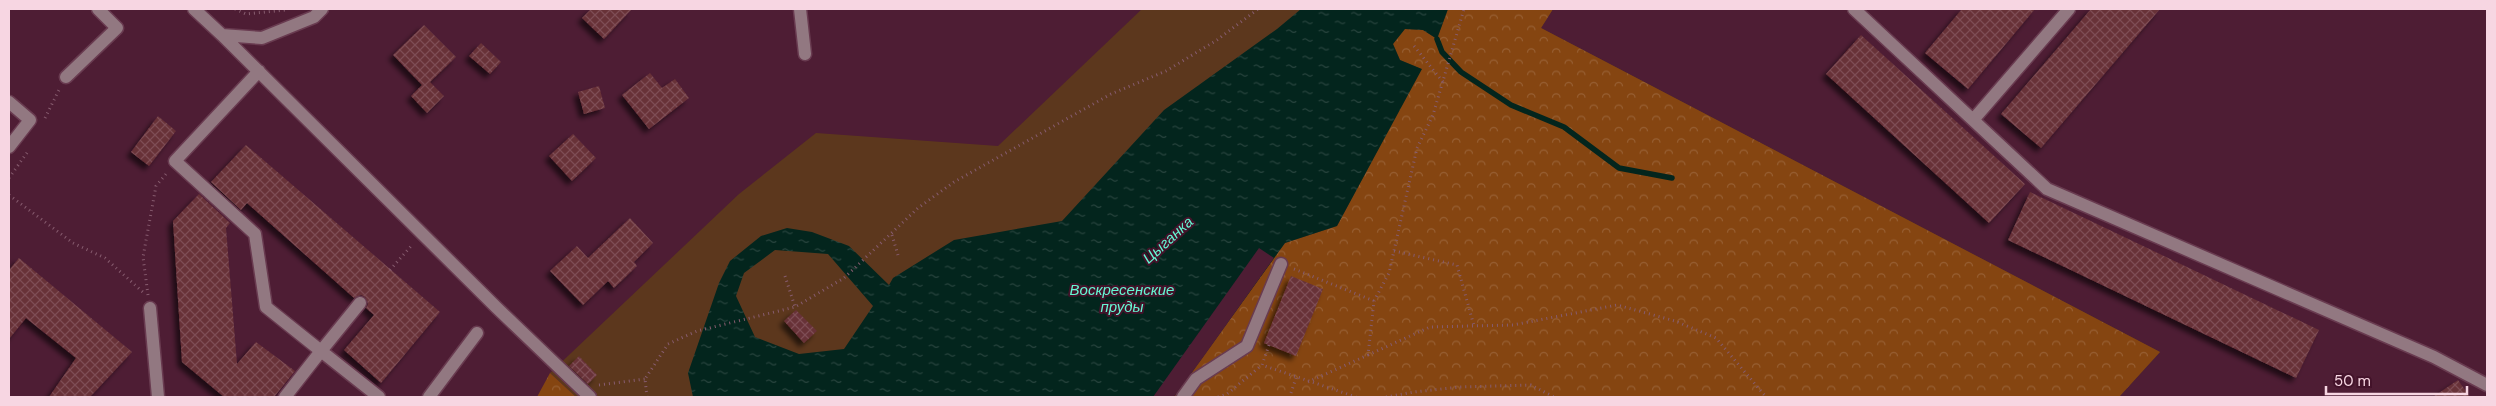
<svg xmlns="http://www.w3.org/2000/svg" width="2496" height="406" font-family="'DM Sans',sans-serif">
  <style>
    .green { fill: #5c371d }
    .forest { fill: url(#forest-crowns) }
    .water { fill: url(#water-ripples); fill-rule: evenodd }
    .pier { fill: #4e1d34 }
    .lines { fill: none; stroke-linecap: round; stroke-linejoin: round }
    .stream { stroke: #03251d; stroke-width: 5.5 }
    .building { fill: url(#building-cross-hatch); filter: url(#shadow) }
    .minor-casing { stroke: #693b50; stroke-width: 15 }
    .path { stroke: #875c6f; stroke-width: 3; stroke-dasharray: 1 4; stroke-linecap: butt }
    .minor { stroke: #927881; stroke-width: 12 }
    .labels { text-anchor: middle; stroke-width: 4; stroke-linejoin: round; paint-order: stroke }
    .water-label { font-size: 15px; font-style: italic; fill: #65f8d4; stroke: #43132a }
  </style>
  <defs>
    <pattern id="forest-crowns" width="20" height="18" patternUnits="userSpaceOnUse" patternTransform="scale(1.25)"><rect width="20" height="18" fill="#854511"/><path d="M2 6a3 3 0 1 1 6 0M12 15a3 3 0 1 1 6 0" fill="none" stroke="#975f33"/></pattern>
    <pattern id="water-ripples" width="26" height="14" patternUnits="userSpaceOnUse" patternTransform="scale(1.25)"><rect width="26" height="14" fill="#03251d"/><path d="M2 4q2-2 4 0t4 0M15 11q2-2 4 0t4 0" fill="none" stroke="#28443e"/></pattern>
    <pattern id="building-cross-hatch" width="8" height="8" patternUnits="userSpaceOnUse" patternTransform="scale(1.25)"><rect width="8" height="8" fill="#673037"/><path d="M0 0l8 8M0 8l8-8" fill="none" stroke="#7e4d54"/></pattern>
    <filter id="shadow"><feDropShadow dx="-4.5" dy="4.5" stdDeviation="2.5" flood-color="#0009"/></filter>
  </defs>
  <rect width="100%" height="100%" fill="#4e1d34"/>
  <path class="green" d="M1142,9H1553L1541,28L2160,352L2119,397H576L550,373L739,194L816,133L998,146Z"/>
  <path class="forest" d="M1448,9H1553L1541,28L2160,352L2119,397H1173L1285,243L1337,226L1421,69L1400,60L1393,44L1404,29L1423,30L1437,39Z
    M550,373L576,397H537Z"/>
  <path class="water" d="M1301,9H1448L1437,39L1423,30L1405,29L1393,44L1400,60L1422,69L1337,226L1285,243L1174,397H693L688,373L719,283L730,261L761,236L787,228L812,232L849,246L889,285L893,278L954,240L1062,221L1164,110L1277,29ZM775,250L828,254L873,306L844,349L799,354L755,337L736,296L744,273Z"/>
  <path class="pier" d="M1259,248L1274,258L1204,356L1174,397H1153Z"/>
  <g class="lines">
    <path class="stream" d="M1437,39L1442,52L1461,72L1511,105L1564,127L1619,168L1672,178"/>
  </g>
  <path class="building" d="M591,9H632L604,39L582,18Z
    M1962,9H2035L1968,89L1925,53Z
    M2091,9H2160L2041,148L2001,114Z
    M424,25L456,57L430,82L444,96L427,113L411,96L422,85L393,55Z
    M1861,35L2025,184L1989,223L1826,74Z
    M481,43L501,62L490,74L469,56Z
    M650,73L662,88L675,79L689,98L649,129L622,95Z
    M599,86L605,108L584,114L578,92Z
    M158,116L176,131L149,166L131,152Z
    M573,134L596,158L572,181L549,156Z
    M246,145L440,312L381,383L344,350L374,315L366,308L368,304L365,297L361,295L354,298L247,203L241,210L211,182Z
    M2030,192L2319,330L2296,378L2008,240Z
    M199,194L230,223L226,228L237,364L256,342L295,371L274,397H224L182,362L173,221Z
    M630,218L653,243L634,262L637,266L614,288L608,281L583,305L550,271L577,246L588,258Z
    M19,258L132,352L90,397H49L76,358L26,318L9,339V270Z
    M1291,276L1323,289L1296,356L1264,343Z
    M796,310L817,331L804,343L784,321Z
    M579,356L597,375L588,384L569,366Z
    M2458,380L2470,397H2433Z"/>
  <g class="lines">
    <defs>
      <path id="minor" d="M194,9L222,35L262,38L314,17L322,9
        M800,9L805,54
        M1854,9L2047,189L2434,357L2487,385
        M222,35L497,308L590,397
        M259,71L175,161L255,234L266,307L321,351L360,303
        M66,77L117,28L98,9
        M9,102L30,120L9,147
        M1973,120L2069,9
        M150,308L158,397
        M285,397L321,351L379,397
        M429,397L477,333
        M1183,397L1196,379L1247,346L1281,264"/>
    </defs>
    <use href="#minor" class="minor-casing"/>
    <path class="path" d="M235,9L246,14L286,10
      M1414,46L1443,82
      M45,118L59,90
      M9,178L29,150
      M9,195L73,243L105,258L145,294
      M892,235L898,255
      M1394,251L1457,265L1474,326
      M1294,269L1374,301
      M390,270L412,245
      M785,276L795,307
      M148,295L143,257L156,186L166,174
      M1269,345L1262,365L1356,397
      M1368,355L1430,327L1513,325L1617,305L1675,321L1716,338L1766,397
      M1308,382L1368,355L1374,301L1389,273L1417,148L1433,115L1464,9
      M599,385L645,379
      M1291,393L1296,378
      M647,397L645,379L668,344L697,331L795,307L844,278L918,208L954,182L1111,94L1166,71L1217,40L1258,9
      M1218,397L1227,394L1262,365
      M1386,397L1414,392L1460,387L1531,385L1554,397"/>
    <use href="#minor" class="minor"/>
  </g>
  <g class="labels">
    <g class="water-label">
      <text transform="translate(1168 240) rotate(-42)" y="5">Цыганка</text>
      <text x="1122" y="295">Воскресенские<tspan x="1122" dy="17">пруды</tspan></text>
    </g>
  </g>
  <rect width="2496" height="406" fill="none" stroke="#f7d6e2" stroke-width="20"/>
  <path d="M2326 386v8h141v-8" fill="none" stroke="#f7d6e2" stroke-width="2.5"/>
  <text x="2334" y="386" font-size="15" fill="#f7d6e2" stroke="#43132a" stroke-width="4" paint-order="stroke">50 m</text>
</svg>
